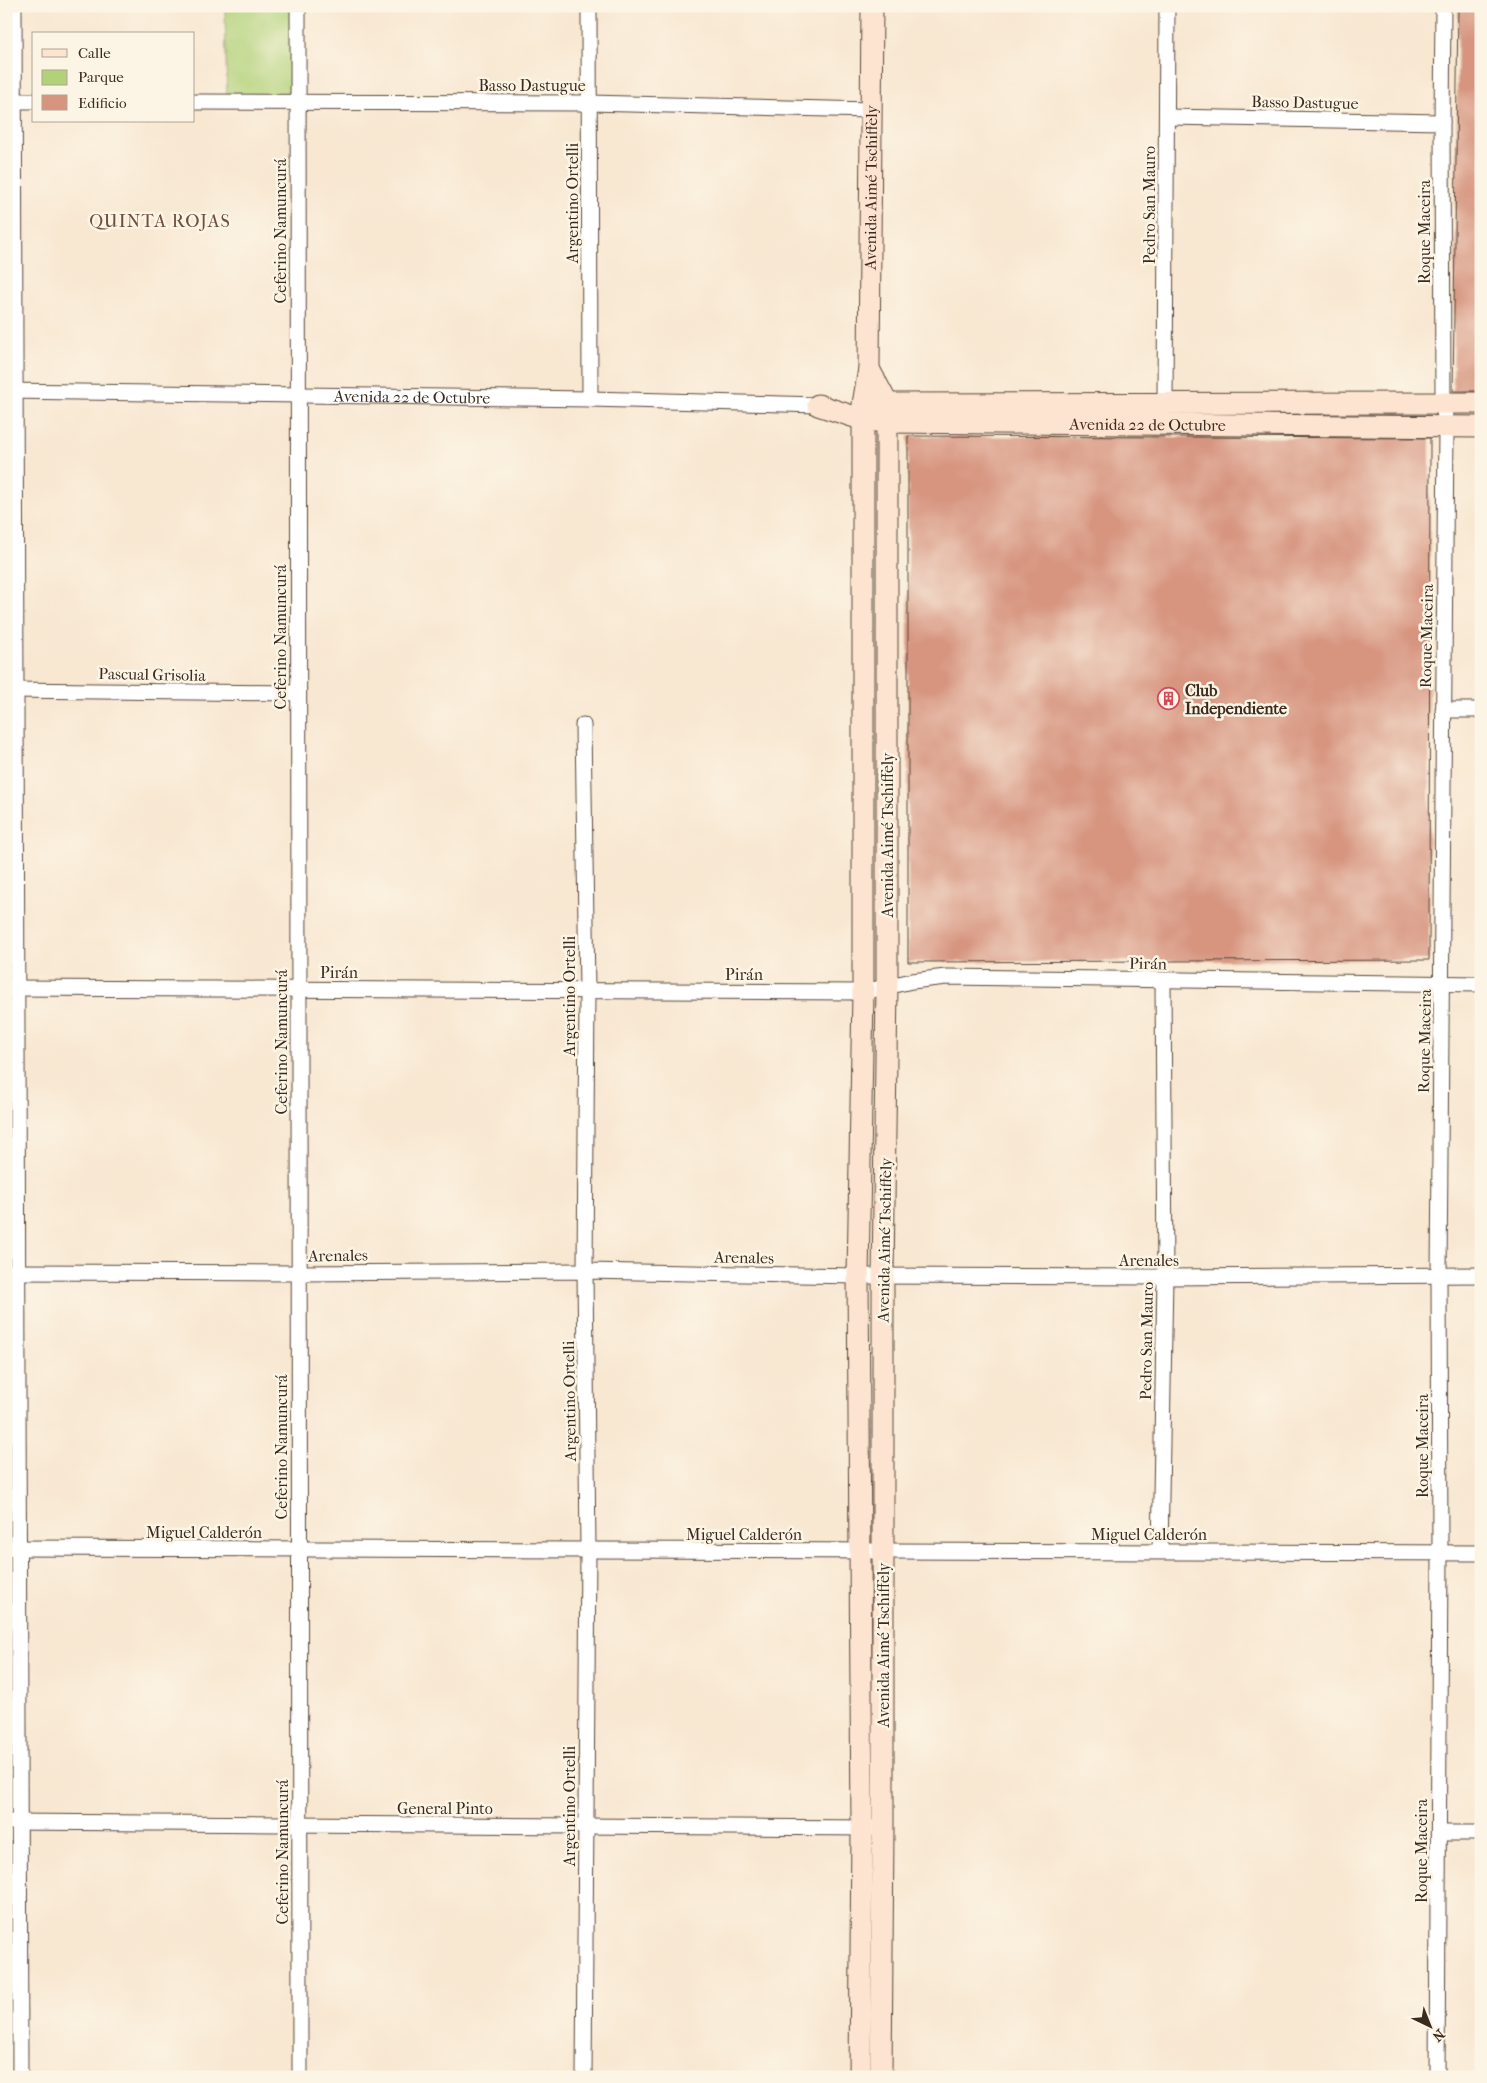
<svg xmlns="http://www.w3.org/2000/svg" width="1487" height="2083" font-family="'IM FELL French Canon',serif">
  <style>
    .green { fill: #b2d27a; stroke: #767e4c }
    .building { fill: #d79580 }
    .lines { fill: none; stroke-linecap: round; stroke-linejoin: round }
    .street-casing { stroke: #574639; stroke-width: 17 }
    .secondary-casing { stroke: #574639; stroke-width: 23 }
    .street { stroke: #fff; stroke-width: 15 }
    .secondary { stroke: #fde4d0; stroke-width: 21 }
    .labels { text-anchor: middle; stroke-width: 5; stroke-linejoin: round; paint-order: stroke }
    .street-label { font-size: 16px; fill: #3b2a1e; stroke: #fcf5e5 }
    .poi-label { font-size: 16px; font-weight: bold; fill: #3b2a1e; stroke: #fcf5e5; text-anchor: start }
    .neighbourhood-label { font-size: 18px; letter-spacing: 1px; fill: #724f40; stroke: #fcf5e5 }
  </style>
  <rect width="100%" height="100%" fill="#fcf5e5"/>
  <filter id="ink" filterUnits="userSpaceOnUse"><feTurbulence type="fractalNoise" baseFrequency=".02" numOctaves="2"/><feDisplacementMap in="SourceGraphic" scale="10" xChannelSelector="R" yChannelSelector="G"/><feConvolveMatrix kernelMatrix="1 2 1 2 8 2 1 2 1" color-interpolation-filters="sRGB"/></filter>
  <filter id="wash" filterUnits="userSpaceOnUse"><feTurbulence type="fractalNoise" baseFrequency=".0096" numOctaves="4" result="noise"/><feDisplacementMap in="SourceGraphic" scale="20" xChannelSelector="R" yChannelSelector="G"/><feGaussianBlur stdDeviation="1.12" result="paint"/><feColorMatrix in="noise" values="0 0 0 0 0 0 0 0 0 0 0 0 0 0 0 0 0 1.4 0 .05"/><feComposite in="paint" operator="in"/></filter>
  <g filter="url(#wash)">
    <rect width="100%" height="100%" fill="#f8e7d1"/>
    <path class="green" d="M225,6H298V92L227,102Z"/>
    <g id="blocks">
      <path class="building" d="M1458,6H1481V391H1453Z
        M908,436L1430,438L1429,960L908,962Z"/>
    </g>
  </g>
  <g filter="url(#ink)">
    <use href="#blocks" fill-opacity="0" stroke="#574639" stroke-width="1"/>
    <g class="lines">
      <defs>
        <g id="street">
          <path d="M14,6L20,2077"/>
          <path d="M298,6L300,2077"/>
          <path d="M589,6L590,399"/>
          <path d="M6,101H34"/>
          <path d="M194,102L589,103L871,110"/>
          <path d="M1167,117L1442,122"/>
          <path id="s1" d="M6,391L590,399L818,405"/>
          <path d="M1165,405L1167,6"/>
          <path d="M7,690L298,693"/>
          <path d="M1443,710H1481"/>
          <path d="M583,725L587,990L585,1271L588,1550L584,2077"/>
          <path d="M8,988L863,992L912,981L946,977L1481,984"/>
          <path d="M6,1272L299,1273L585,1271L858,1276L1165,1277L1481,1275"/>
          <path d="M6,1548L1481,1553"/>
          <path d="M1160,1551L1165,1277L1163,981"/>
          <path d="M6,1822L872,1828"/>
          <path d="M1439,1833H1481"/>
          <path d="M1437,2077L1440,1553L1439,1275L1446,427L1443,403L1442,122L1443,6"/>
        </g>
        <g id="secondary">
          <path d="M869,369L887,403V985L883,1275V1829L881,2077"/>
          <path d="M874,404L1481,403"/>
          <path id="s2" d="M818,405L864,420L887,422L1481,427"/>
          <path id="s3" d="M860,2077L862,1828L858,1276L863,992V404L869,369L872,6"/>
        </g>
      </defs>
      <use href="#street" class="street-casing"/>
      <use href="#secondary" class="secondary-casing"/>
      <use href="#street" class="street"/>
      <use href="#secondary" class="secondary"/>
    </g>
  </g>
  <defs>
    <symbol id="building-ring" viewBox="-11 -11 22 22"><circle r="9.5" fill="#fcf5e5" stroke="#d1495b" stroke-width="1.5"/><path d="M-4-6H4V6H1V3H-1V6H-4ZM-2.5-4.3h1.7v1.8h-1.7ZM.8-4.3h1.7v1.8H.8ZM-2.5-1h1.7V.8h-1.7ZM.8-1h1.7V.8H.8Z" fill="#d1495b"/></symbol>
  </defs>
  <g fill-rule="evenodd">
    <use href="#building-ring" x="1156" y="686" width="25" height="25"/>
  </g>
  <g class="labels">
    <g class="street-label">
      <text x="532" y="91">Basso Dastugue</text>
      <text transform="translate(1305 102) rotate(1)" y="6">Basso Dastugue</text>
      <text dy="6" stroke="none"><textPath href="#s3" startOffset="1890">Avenida Aimé Tschiffely</textPath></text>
      <text transform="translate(572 203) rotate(-90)" y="6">Argentino Ortelli</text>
      <text transform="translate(1149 205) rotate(-90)" y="6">Pedro San Mauro</text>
      <text transform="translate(280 231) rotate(-90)" y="6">Ceferino Namuncurá</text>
      <text transform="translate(1424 232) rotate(-90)" y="6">Roque Maceira</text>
      <text dy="6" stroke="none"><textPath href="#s1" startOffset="406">Avenida 22 de Octubre</textPath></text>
      <text dy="6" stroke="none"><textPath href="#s2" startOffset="332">Avenida 22 de Octubre</textPath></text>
      <text transform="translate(1426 636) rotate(-89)" y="6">Roque Maceira</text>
      <text transform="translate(280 637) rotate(-90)" y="6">Ceferino Namuncurá</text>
      <text transform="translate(152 674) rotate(1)" y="6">Pascual Grisolia</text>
      <text transform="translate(887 835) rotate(-90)" y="6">Avenida Aimé Tschiffely</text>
      <text transform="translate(1148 963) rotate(1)" y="6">Pirán</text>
      <text x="339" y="978">Pirán</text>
      <text x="744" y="980">Pirán</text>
      <text transform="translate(569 996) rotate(-90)" y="6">Argentino Ortelli</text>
      <text transform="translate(1424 1041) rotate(-89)" y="6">Roque Maceira</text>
      <text transform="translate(281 1042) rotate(-90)" y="6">Ceferino Namuncurá</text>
      <text transform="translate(884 1240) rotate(-89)" y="6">Avenida Aimé Tschiffely</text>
      <text transform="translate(338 1255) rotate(-1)" y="6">Arenales</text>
      <text transform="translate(744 1257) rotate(1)" y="6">Arenales</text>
      <text x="1149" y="1266">Arenales</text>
      <text transform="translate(1146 1341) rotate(-89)" y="6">Pedro San Mauro</text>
      <text transform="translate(569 1401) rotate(-91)" y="6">Argentino Ortelli</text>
      <text transform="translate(1422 1446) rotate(-90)" y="6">Roque Maceira</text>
      <text transform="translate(281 1447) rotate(-90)" y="6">Ceferino Namuncurá</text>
      <text x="204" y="1538">Miguel Calderón</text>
      <text x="744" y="1540">Miguel Calderón</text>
      <text x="1149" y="1540">Miguel Calderón</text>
      <text transform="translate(883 1645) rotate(-90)" y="6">Avenida Aimé Tschiffely</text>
      <text transform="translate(569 1806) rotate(-90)" y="6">Argentino Ortelli</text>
      <text x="445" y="1814">General Pinto</text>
      <text transform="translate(1421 1851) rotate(-90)" y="6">Roque Maceira</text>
      <text transform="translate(282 1852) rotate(-90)" y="6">Ceferino Namuncurá</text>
    </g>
    <g class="poi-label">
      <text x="1185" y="696">Club<tspan x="1185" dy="18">Independiente</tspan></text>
    </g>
    <g class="neighbourhood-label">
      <text x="160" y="227">QUINTA ROJAS</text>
    </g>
  </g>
  <rect width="1487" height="2083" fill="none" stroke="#fcf5e5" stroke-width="25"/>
  <rect x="32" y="32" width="162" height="90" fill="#fcf5e5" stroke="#afa495"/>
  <rect x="42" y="49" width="25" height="8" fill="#fde4d0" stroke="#afa495"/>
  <text x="78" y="58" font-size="15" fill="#3b2a1e">Calle</text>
  <rect x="42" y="70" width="25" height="15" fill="#b2d27a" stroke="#afa495"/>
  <text x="78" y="82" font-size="15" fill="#3b2a1e">Parque</text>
  <rect x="42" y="95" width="25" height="15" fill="#d79580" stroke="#afa495"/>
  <text x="78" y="108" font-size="15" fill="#3b2a1e">Edificio</text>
  <g transform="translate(1430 2026) rotate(137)" stroke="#fcf5e5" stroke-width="4" paint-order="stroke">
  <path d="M0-4L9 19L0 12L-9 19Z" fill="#3b2a1e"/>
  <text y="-8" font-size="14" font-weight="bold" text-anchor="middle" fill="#3b2a1e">N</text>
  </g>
</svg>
